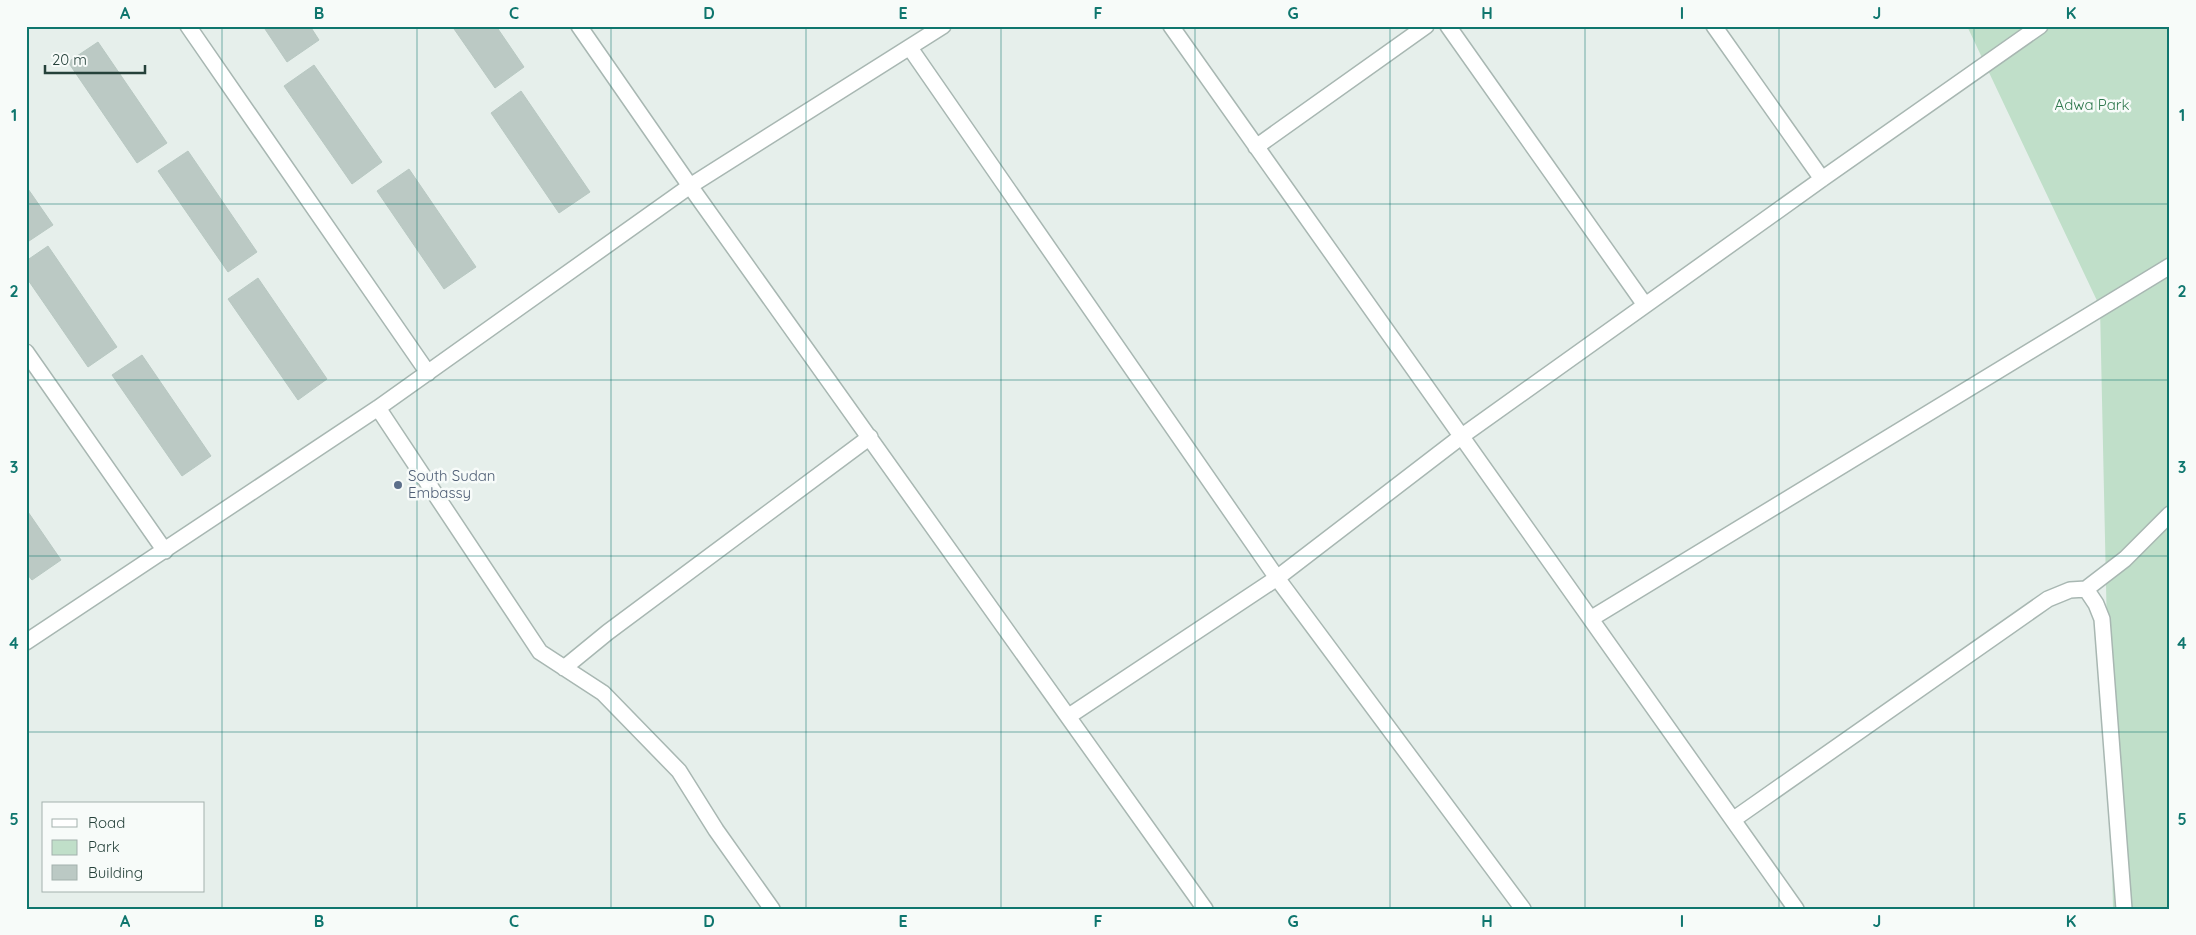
<svg xmlns="http://www.w3.org/2000/svg" width="2196" height="935" font-family="Quicksand,sans-serif">
  <style>
    .green { fill: #c0dfc9 }
    .building { fill: #bbc9c4; stroke: #b8c8c2 }
    .lines { fill: none; stroke-linecap: round; stroke-linejoin: round }
    .minor-casing { stroke: #a8b7b2; stroke-width: 18 }
    .minor { stroke: #fff; stroke-width: 15 }
    .grid { fill: none; stroke: #0f766e; stroke-width: 1; stroke-opacity: 0.55 }
    .service-dot { fill: #5c6f8a; stroke: #f7fbf9; stroke-width: 2 }
    .labels { text-anchor: middle; stroke-width: 5; stroke-linejoin: round; paint-order: stroke }
    .park-label { font-size: 15px; fill: #2f784e; stroke: #f7fbf9 }
    .service-label { font-size: 15px; fill: #4e5e75; stroke: #f7fbf9; text-anchor: start }
    .neatline { fill: none; stroke: #0f766e; stroke-width: 2 }
    .grid-label { font-size: 16px; text-anchor: middle; font-weight: bold; fill: #0f766e }
  </style>
  <rect width="100%" height="100%" fill="#e6efeb"/>
  <path class="green" d="M1967,26H2170V909H2113L2100,307Z"/>
  <path class="building" d="M263,26H310L319,40L287,62Z
    M452,26H496L524,67L495,88Z
    M98,42L167,143L137,163L68,62Z
    M314,65L382,162L352,184L284,86Z
    M521,91L590,192L559,213L491,113Z
    M188,151L257,252L228,272L158,171Z
    M409,169L476,267L444,289L377,191Z
    M26,186L53,225L26,243Z
    M48,246L117,347L88,367L26,277V261Z
    M258,278L327,379L298,400L228,299Z
    M142,355L211,456L182,476L112,375Z
    M26,509L61,560L32,580L26,573Z"/>
  <g class="lines">
    <defs>
      <path id="minor" d="M188,26L428,373
        M579,26L690,186L1205,909
        M1171,26L1796,909
        M1448,26L1645,305
        M1714,26L1822,179
        M910,48L1277,578L1523,909
        M1256,147L1426,26
        M26,352L165,551
        M378,408L540,652L603,693L679,771L716,830L772,909
        M2086,589L2096,604L2102,619L2124,909
        M1592,618L2170,266
        M26,642L378,408L690,186L943,26
        M564,668L608,632L870,437
        M1069,716L1277,578L1462,436L1822,179L2040,26
        M1734,819L2048,599L2070,590L2086,589L2125,559L2170,514"/>
    </defs>
    <use href="#minor" class="minor-casing"/>
    <use href="#minor" class="minor"/>
  </g>
  <path class="grid" d="M222,26V909M417,26V909M611,26V909M806,26V909M1001,26V909M1195,26V909M1390,26V909M1585,26V909M1779,26V909M1974,26V909M26,204H2170M26,380H2170M26,556H2170M26,732H2170"/>
  <circle class="service-dot" cx="398" cy="485" r="5"/>
  <g class="labels">
    <g class="park-label">
      <text x="2092" y="110">Adwa Park</text>
    </g>
    <g class="service-label">
      <text x="408" y="481">South Sudan<tspan x="408" dy="17">Embassy</tspan></text>
    </g>
  </g>
  <rect width="2196" height="935" fill="none" stroke="#f7fbf9" stroke-width="55"/>
  <rect x="42" y="802" width="162" height="90" fill="#f7fbf9" stroke="#a3b1ad"/>
  <rect x="52" y="819" width="25" height="8" fill="#ffffff" stroke="#a3b1ad"/>
  <text x="88" y="828" font-size="15" fill="#25413a">Road</text>
  <rect x="52" y="840" width="25" height="15" fill="#c0dfc9" stroke="#a3b1ad"/>
  <text x="88" y="852" font-size="15" fill="#25413a">Park</text>
  <rect x="52" y="865" width="25" height="15" fill="#bbc9c4" stroke="#a3b1ad"/>
  <text x="88" y="878" font-size="15" fill="#25413a">Building</text>
  <path d="M45 65v8h100v-8" fill="none" stroke="#25413a" stroke-width="2.5"/>
  <text x="52" y="65" font-size="15" fill="#25413a" stroke="#f7fbf9" stroke-width="4" paint-order="stroke">20 m</text>
  <rect x="28" y="28" width="2140" height="880" class="neatline"/>
  <g class="grid-label">
    <text x="125" y="19">A</text>
    <text x="319" y="19">B</text>
    <text x="514" y="19">C</text>
    <text x="709" y="19">D</text>
    <text x="903" y="19">E</text>
    <text x="1098" y="19">F</text>
    <text x="1293" y="19">G</text>
    <text x="1487" y="19">H</text>
    <text x="1682" y="19">I</text>
    <text x="1877" y="19">J</text>
    <text x="2071" y="19">K</text>
    <text x="14" y="121">1</text>
    <text x="2182" y="121">1</text>
    <text x="14" y="297">2</text>
    <text x="2182" y="297">2</text>
    <text x="14" y="473">3</text>
    <text x="2182" y="473">3</text>
    <text x="14" y="649">4</text>
    <text x="2182" y="649">4</text>
    <text x="14" y="825">5</text>
    <text x="2182" y="825">5</text>
    <text x="125" y="927">A</text>
    <text x="319" y="927">B</text>
    <text x="514" y="927">C</text>
    <text x="709" y="927">D</text>
    <text x="903" y="927">E</text>
    <text x="1098" y="927">F</text>
    <text x="1293" y="927">G</text>
    <text x="1487" y="927">H</text>
    <text x="1682" y="927">I</text>
    <text x="1877" y="927">J</text>
    <text x="2071" y="927">K</text>
  </g>
</svg>
